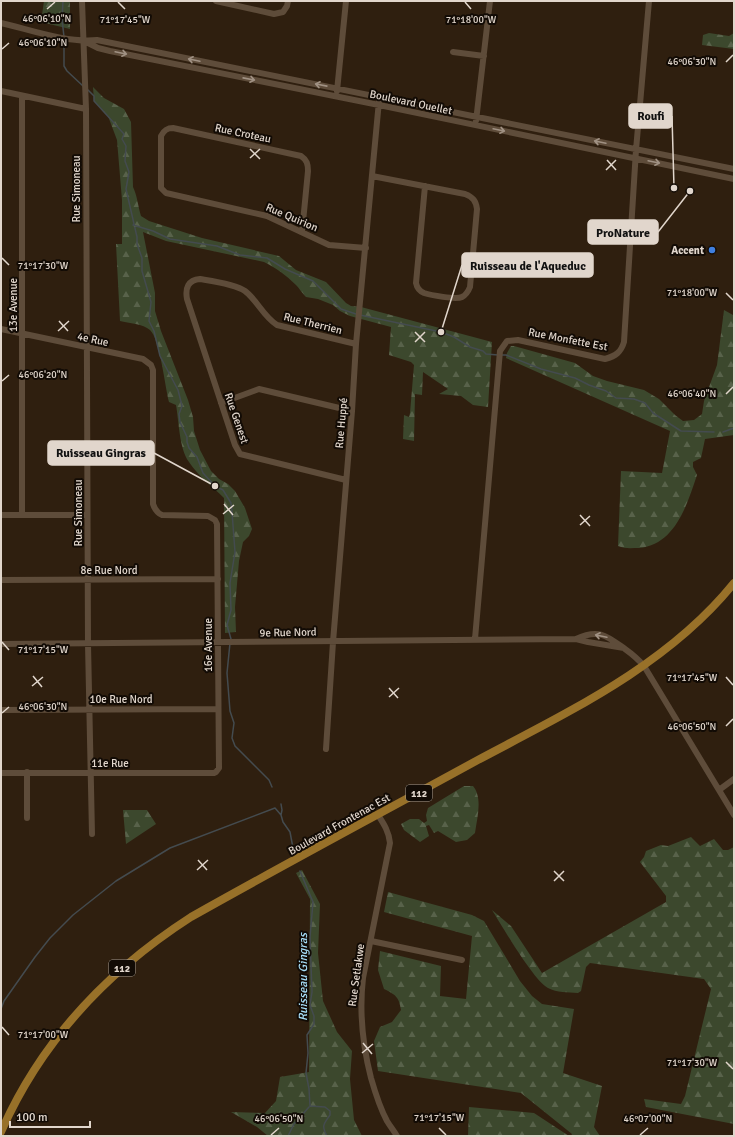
<svg xmlns="http://www.w3.org/2000/svg" width="735" height="1137" font-family="Signika,sans-serif">
  <style>
    .forest { fill: url(#forest-firs) }
    .lines { fill: none; stroke-linecap: round; stroke-linejoin: round }
    .stream { stroke: #444b4f; stroke-width: 1.5 }
    .minor { stroke: #5e4c3a; stroke-width: 6 }
    .major { stroke: #987129; stroke-width: 8 }
    .oneway { stroke: #a09183 }
    .ticks { fill: none; stroke: #e1d6cc; stroke-width: 1.5 }
    .shop-dot { fill: #3f7fe0; stroke: #120b05; stroke-width: 1.5 }
    .labels { text-anchor: middle; stroke-width: 4; stroke-linejoin: round; paint-order: stroke }
    .shield { fill: #120b05; stroke: #a39990; stroke-width: 1 }
    .shield-label { font-size: 10px; font-weight: bold; fill: #e1d6cc }
    .street-label { font-size: 11px; fill: #e1d6cc; stroke: #120b05 }
    .poi-label { font-size: 11px; font-weight: bold; fill: #e1d6cc; stroke: #120b05; text-anchor: end }
    .water-label { font-size: 12px; font-style: italic; fill: #a7def8; stroke: #120b05 }
    .ticks-label { font-size: 10px; text-anchor: middle; fill: #e1d6cc; stroke: #120b05; stroke-width: 4; stroke-linejoin: round; paint-order: stroke }
    .leader { fill: none; stroke: #e1d6cc; stroke-width: 1.5 }
    .callout-dot { fill: #e1d6cc; stroke: #120b05; stroke-width: 1.5 }
    .callout { fill: #e1d6cc; stroke: #e1d6cc; stroke-width: 1.5 }
    .callout-label { font-size: 12px; text-anchor: middle; font-weight: bold; fill: #111 }
  </style>
  <defs>
    <pattern id="forest-firs" width="22" height="20" patternUnits="userSpaceOnUse"><rect width="22" height="20" fill="#3c482d"/><path d="M5 1l3.5 6h-7zM16 11l3.5 6h-7z" fill="#58624a"/></pattern>
  </defs>
  <rect width="100%" height="100%" fill="#2f1f0f"/>
  <path class="forest" d="M44,1H70V29L41,22Z
    M709,33L729,36L734,33V49L702,45L703,35Z
    M93,87L104,98L124,109L131,122L133,187C137,195 138,206 141,216L149,221L202,238L279,256L296,270L326,282L346,303L351,306L361,307L492,342L488,407L473,405L461,396L439,394L448,389L423,372L422,395L415,394L414,441L403,439L404,415L409,417L410,413L414,365L411,362L389,355L391,327L350,316L340,311L333,305L318,299L306,297C302,293 299,288 296,285C286,275 276,268 264,262L166,241L143,232L155,293V311L161,331L188,400L193,417L194,431L200,450L211,471L219,479L228,484L235,491L245,508L252,529L249,536L243,542L239,561L235,607L236,632L225,633L224,498C212,486 198,476 189,462C179,448 179,421 176,405L169,402C165,387 160,339 150,330C143,324 129,323 120,321L116,244H122V200L117,140L108,116L94,101Z
    M724,310L733,315L734,311V435L705,439L701,458L693,462V467L697,475C687,505 675,545 639,548C631,548 625,549 618,546L621,471L662,473L670,431L506,358L507,353L511,346H514L575,363L593,376L607,381L644,390L659,399L675,415L683,421L694,420L702,414L704,401L717,365Z
    M464,786H473C483,798 477,818 475,833L467,840L456,842L438,831L434,833L429,825L426,826L429,836L420,842L404,830L401,824L410,819H419L424,823L427,821L426,815L428,808Z
    M123,810H147L156,824L126,844Z
    M691,837L700,846L714,839L723,850H728L734,847V1124L646,1107L644,1099L681,1104L685,1096L711,989L704,979L590,963L586,967L581,991L578,993C568,992 557,993 548,988C534,981 502,926 492,910L511,926L542,973L666,902V896L640,862L644,857L646,851L661,845L668,846Z
    M302,870L320,904L318,953L323,1001L337,1032L352,1051L350,1079L354,1120L362,1136H268L257,1127L231,1112L265,1113L276,1101L280,1077L309,1072L310,899L296,873Z
    M388,892L472,915L484,921L520,981L532,996L542,1004L574,1009L563,1073L602,1086L594,1127L600,1136H571L572,1134L521,1093L378,1071L374,1041L380,1027L392,1022L401,1010C399,997 396,995 384,989L378,970L380,951L441,966L440,996L466,999L472,936L384,912Z
    M469,1107L534,1113L569,1136H468Z"/>
  <g class="lines">
    <path class="stream" d="M63,1L62,19L64,37
      M64,41V66L67,71L83,86
      M87,89L94,96V101L124,134L122,139L126,146L125,161L129,172L126,189L137,237V244L142,258V271L151,302L149,321L154,331L160,356L178,390L182,406L179,414L180,422L187,437V442L189,448L197,457L203,473L215,486L223,490L231,503L232,512L235,552L230,583L231,610L227,625L231,639
      M133,225L153,231L170,239L217,246L240,255L267,258L285,269L313,281L341,309L356,314
      M360,315L441,332L454,337L470,347L483,351L486,354L498,355
      M502,355H506L541,369L575,378L589,385L606,391L616,398L634,399L645,403L653,413L681,431L714,432
      M723,432L734,428
      M230,643L227,673L230,711L234,723L232,738L235,746L269,780L272,787
      M281,804L282,810L281,815L283,822L290,832L293,848
      M300,871L313,902L310,937L312,992L310,1005L314,1016V1024L307,1035L308,1053L306,1073L309,1089L310,1106
      M1,1009L4,1001L35,957L50,938L73,915L116,881L170,848L275,808L281,815
      M310,1106L325,1107L330,1111V1115C324,1124 321,1125 327,1136
      M288,1136L294,1124L309,1107"/>
    <path class="minor" d="M82,1L86,109L88,644L92,834
      M216,1L274,14L283,12L287,6L288,1
      M1,23C31,30 66,43 97,40L734,169
      M86,42L98,48L110,51L379,105L734,179
      M453,52L484,56
      M1,91L86,109
      M337,91L346,1
      M22,96V515
      M476,121L490,1
      M372,176L465,194C473,197 476,201 477,209L470,287C468,292 466,295 462,297C456,300 430,295 424,293C419,291 417,288 416,283L425,186
      M302,232L308,171C308,164 307,160 301,156L173,128C167,128 164,130 161,136V188L166,193L267,216L329,245L366,248
      M1,329L143,359L151,365L153,370V504C155,510 157,513 162,515L208,516L215,520L217,524L219,768L216,772L214,773H1
      M221,403L259,389L352,411
      M346,480L240,454L235,445L187,299C185,288 188,280 200,279C212,281 235,284 245,291C257,300 263,316 277,325L356,344
      M1,515H87
      M1,580L218,579
      M475,639L500,351L507,341L518,340L605,359C616,356 621,352 624,342L636,150L649,1
      M576,639C599,628 607,636 625,649C632,654 638,659 644,666L734,815
      M1,644L576,639L588,642L624,648
      M1,710L218,709
      M326,749L333,642L352,411L356,344L379,101
      M719,790L734,779
      M378,815C384,824 389,832 390,843L363,978C359,1013 362,1043 371,1078C375,1092 380,1108 387,1121C390,1126 394,1131 397,1136
      M27,818V772
      M371,941L462,960"/>
    <path class="major" d="M1,1132C41,1041 107,971 191,917C285,864 381,813 476,761C568,712 667,666 734,583"/>
  </g>
  <defs><path id="oneway-shaft" d="M-6 0H5M1.5-3L5.5 0L1.5 3" fill="none" stroke-width="1.6" stroke-linecap="round" stroke-linejoin="round"/></defs>
  <g class="oneway">
    <use href="#oneway-shaft" transform="translate(121 53) rotate(12)"/>
    <use href="#oneway-shaft" transform="translate(194 60) rotate(-168)"/>
    <use href="#oneway-shaft" transform="translate(249 79) rotate(11)"/>
    <use href="#oneway-shaft" transform="translate(321 85) rotate(-169)"/>
    <use href="#oneway-shaft" transform="translate(499 130) rotate(12)"/>
    <use href="#oneway-shaft" transform="translate(600 142) rotate(-168)"/>
    <use href="#oneway-shaft" transform="translate(654 162) rotate(12)"/>
    <use href="#oneway-shaft" transform="translate(601 636) rotate(-168)"/>
  </g>
  <path class="ticks" d="M118,2L125,9M465,2L471,9M47,9L55,2M2,49L9,43M726,62L733,55M250,149L260,159M250,158L260,149M607,160L616,170M606,170L616,160M2,258L9,265M726,293L733,300M59,321L68,331M58,331L69,321M415,332L425,342M415,342L425,332M2,381L9,375M726,394L733,387M224,504L233,515M223,514L234,505M580,515L590,526M580,525L590,516M2,642L9,650M33,676L42,687M726,677L733,685M32,686L43,677M389,688L398,698M389,697L399,688M2,713L9,707M726,726L733,719M198,860L207,870M197,870L208,860M554,871L564,881M554,881L564,871M2,1027L9,1035M363,1043L372,1054M362,1053L373,1044M726,1062L733,1069M439,1128L446,1135M271,1135L279,1128M640,1135L648,1128"/>
  <circle class="shop-dot" cx="712" cy="250" r="4"/>
  <g class="labels">
    <g class="shield">
      <rect x="406" y="785" width="26" height="16" rx="3"/>
      <rect x="109" y="960" width="26" height="16" rx="3"/>
    </g>
    <g class="shield-label">
      <text x="419" y="797">112</text>
      <text x="122" y="972">112</text>
    </g>
    <g class="street-label">
      <text transform="translate(411 102) rotate(12)" y="4">Boulevard Ouellet</text>
      <text transform="translate(243 133) rotate(12)" y="4">Rue Croteau</text>
      <text transform="translate(76 189) rotate(-90)" y="4">Rue Simoneau</text>
      <text transform="translate(292 217) rotate(23)" y="4">Rue Quirion</text>
      <text transform="translate(13 305) rotate(-90)" y="4">13e Avenue</text>
      <text transform="translate(313 323) rotate(14)" y="4">Rue Therrien</text>
      <text transform="translate(93 339) rotate(12)" y="4">4e Rue</text>
      <text transform="translate(568 339) rotate(11)" y="4">Rue Monfette Est</text>
      <text transform="translate(237 418) rotate(71)" y="4">Rue Genest</text>
      <text transform="translate(341 423) rotate(-85)" y="4">Rue Huppé</text>
      <text transform="translate(78 513) rotate(-90)" y="4">Rue Simoneau</text>
      <text x="109" y="574">8e Rue Nord</text>
      <text transform="translate(288 632) rotate(-1)" y="4">9e Rue Nord</text>
      <text transform="translate(208 645) rotate(-90)" y="4">16e Avenue</text>
      <text x="121" y="703">10e Rue Nord</text>
      <text x="110" y="767">11e Rue</text>
      <text transform="translate(339 824) rotate(-29)" y="4">Boulevard Frontenac Est</text>
      <text transform="translate(356 975) rotate(-82)" y="4">Rue Setlakwe</text>
    </g>
    <g class="poi-label">
      <text x="704" y="254">Accent</text>
    </g>
    <g class="water-label">
      <text transform="translate(303 977) rotate(-90)" y="4">Ruisseau Gingras</text>
    </g>
  </g>
  <g class="ticks-label">
    <text x="47" y="22">46°06'10"N</text>
    <text x="125" y="23">71°17'45"W</text>
    <text x="471" y="23">71°18'00"W</text>
    <text x="43" y="46">46°06'10"N</text>
    <text x="692" y="65">46°06'30"N</text>
    <text x="43" y="269">71°17'30"W</text>
    <text x="692" y="296">71°18'00"W</text>
    <text x="43" y="378">46°06'20"N</text>
    <text x="692" y="397">46°06'40"N</text>
    <text x="43" y="653">71°17'15"W</text>
    <text x="692" y="681">71°17'45"W</text>
    <text x="43" y="710">46°06'30"N</text>
    <text x="692" y="730">46°06'50"N</text>
    <text x="43" y="1038">71°17'00"W</text>
    <text x="692" y="1066">71°17'30"W</text>
    <text x="439" y="1121">71°17'15"W</text>
    <text x="279" y="1122">46°06'50"N</text>
    <text x="648" y="1122">46°07'00"N</text>
  </g>
  <path class="leader" d="M674 188L672 116M690 191L658 232M441 332L462 265M215 486L154 453"/>
  <g class="callout-dot">
    <circle cx="674" cy="188" r="4"/>
    <circle cx="690" cy="191" r="4"/>
    <circle cx="441" cy="332" r="4"/>
    <circle cx="215" cy="486" r="4"/>
  </g>
  <g class="callout">
    <rect x="629" y="104" width="43" height="24" rx="4"/>
    <rect x="588" y="220" width="70" height="24" rx="4"/>
    <rect x="462" y="253" width="131" height="24" rx="4"/>
    <rect x="48" y="441" width="106" height="24" rx="4"/>
  </g>
  <g class="callout-label">
    <text x="651" y="120">Roufi</text>
    <text x="623" y="237">ProNature</text>
    <text x="528" y="270">Ruisseau de l'Aqueduc</text>
    <text x="101" y="457">Ruisseau Gingras</text>
  </g>
  <rect width="735" height="1137" fill="none" stroke="#e1d6cc" stroke-width="4"/>
  <path d="M10 1121v6h80v-6" fill="none" stroke="#e1d6cc" stroke-width="2"/>
  <text x="16" y="1121" font-size="12" fill="#e1d6cc" stroke="#120b05" stroke-width="3" paint-order="stroke">100 m</text>
</svg>
